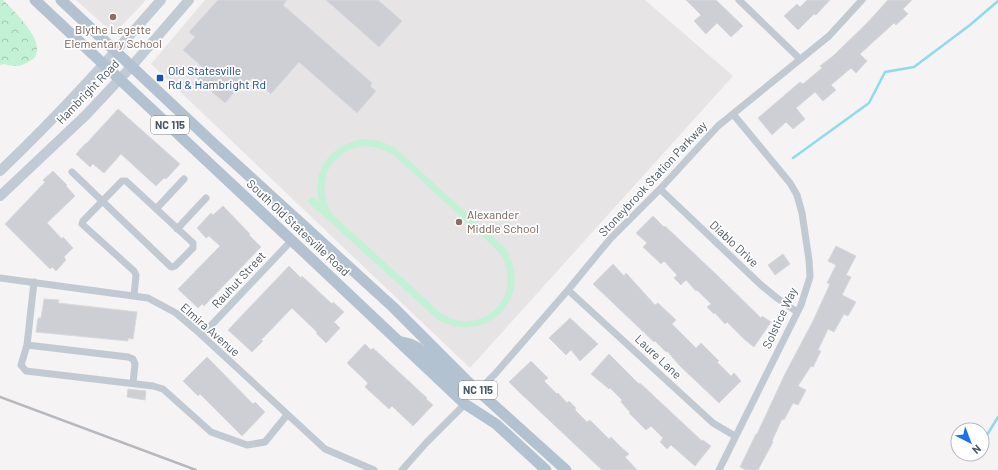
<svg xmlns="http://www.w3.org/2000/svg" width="998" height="470" font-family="Barlow,sans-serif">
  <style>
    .education { fill: #e6e4e5 }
    .forest { fill: url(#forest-crowns) }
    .garden { fill: #c3f1d5; fill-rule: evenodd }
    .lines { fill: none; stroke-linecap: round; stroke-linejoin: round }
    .stream { stroke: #90daee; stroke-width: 2.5 }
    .building { fill: #cdcfd5; stroke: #d7d9de }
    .street { stroke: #c1cad2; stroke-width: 7 }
    .secondary { stroke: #c1cbd6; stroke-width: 10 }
    .primary { stroke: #b3c2d1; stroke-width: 11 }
    .rail { stroke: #b5b8bd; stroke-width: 2.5 }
    .education-dot { fill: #8d6e63; stroke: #fff; stroke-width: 1.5 }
    .transit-dot { fill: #1a4fb4; stroke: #fff; stroke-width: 1.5 }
    .labels { text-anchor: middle; stroke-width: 3.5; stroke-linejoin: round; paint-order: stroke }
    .shield { fill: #fff; stroke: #808990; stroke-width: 1 }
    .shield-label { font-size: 11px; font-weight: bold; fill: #4a5661 }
    .education-label { font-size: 12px; fill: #785e54; stroke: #fff }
    .transit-label { font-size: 12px; fill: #164399; stroke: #fff; text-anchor: start }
    .street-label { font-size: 12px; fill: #4a5661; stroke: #fff }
  </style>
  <defs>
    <pattern id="forest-crowns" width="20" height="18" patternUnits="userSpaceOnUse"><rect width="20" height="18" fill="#c3f1d5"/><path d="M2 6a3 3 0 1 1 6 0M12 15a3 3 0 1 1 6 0" fill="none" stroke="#a0c6b0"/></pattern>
  </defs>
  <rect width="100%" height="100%" fill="#f5f3f3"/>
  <path class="education" d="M76,0H146L114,34Z
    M205,0H645L733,76L470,368L151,64Z"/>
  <path class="forest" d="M0,0H3C13,10 46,41 35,57C34,59 32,59 30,61C21,67 14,67 4,64L0,65Z"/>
  <path class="garden" d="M365,139L380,141L394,147L505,248C536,295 488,347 438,320L307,201L312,196L319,202C311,169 332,143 365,139ZM365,146C377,147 386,150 396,157L499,252C526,293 485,339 442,314L333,215C313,185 329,150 365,146Z"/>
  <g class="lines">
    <path class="stream" d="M793,158L869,103L885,72L914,67L970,25L998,1
      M982,443L998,417
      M972,456L974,454"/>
  </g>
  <path class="building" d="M218,0H287L283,5L372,83L370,86L376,91L357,113L299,62L271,94L252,78L241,90L238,88L225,103L197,79L206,70L183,50L195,37L189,32Z
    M326,0H378L402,21L379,47Z
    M686,0H716L743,26L731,37L717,23L706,34L694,21L701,15Z
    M807,0H830L816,15L814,14L798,30L784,16L797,4L800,7Z
    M888,0H912L903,9L908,14L896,25L894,23L860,54L867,61L856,73L851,68L831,85L836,90L823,101L815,92L796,108L805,119L793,129L786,122L772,135L758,118L800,82L803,84L822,68L820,66L833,56L866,24Z
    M118,109L180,164L166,179L164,178L156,186L121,154L104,173L93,164L90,167L76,154L85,144H86Z
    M53,171L67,185L66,186L75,196L47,223L62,239L63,237L73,248L64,257L66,260L56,271L52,267L50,269L5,224L45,182L43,180Z
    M223,206L250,234L249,235L261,247L204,306L202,304L198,308L178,289L220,246L209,236L206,238L197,228L211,213L213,215Z
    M653,216L664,227L665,226L718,276L761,318L762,316L771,322L754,347L745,340L727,322L725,324L715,313L714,314L707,307L711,304L697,290L696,291L686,280L681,285L674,278L677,275L664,261L661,264L643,247L647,243L636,233Z
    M836,246L856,256L846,275L851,277L842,295L856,302L848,316L844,314L834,332L828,329L818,350L821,351L813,367L811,366L798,386L806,390L798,405L793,403L784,420L782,419L772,441L773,442L758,470H746L740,467L756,434H757L785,374L813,321L830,284L827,283L836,265L828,261Z
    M783,254L790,264L775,275L768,265Z
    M613,264L624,276L626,273L655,305L658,303L676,320L672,324L696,348L701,343L719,361L717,362L731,376L734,373L741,381L719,403L679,365L667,351L666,352L655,341L654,342L593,284Z
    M289,266L301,278L302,276L332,304L333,302L344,312L334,322L340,328L326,343L316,333L317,332L292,308L261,340L263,341L252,352L228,330Z
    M44,299L59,300L58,303L137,312L133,339L128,338V341L36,332L38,318H41Z
    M570,318L598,344L580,361L571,350L566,355L549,338Z
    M365,344L371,350L373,348L427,398L426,399L433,405L413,426L392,406L389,409L365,387L368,383L347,363Z
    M609,354L639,384L640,383L702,441L703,440L711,446L695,466L671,445L667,449L660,442L663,438L651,426L646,430L629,413L630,412L621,402L622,400L610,388L609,389L591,374Z
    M207,357L253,404L255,402L265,412L242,436L200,394L198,396L183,381Z
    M531,361L548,378L544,381L557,394L558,393L567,403L569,401L576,408L575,410L587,422L590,420L609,439L611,437L621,447L629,454L625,457L637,470H602L516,389L509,382Z
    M128,389L146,391L145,400L127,397Z"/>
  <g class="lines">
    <path class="street" d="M739,0L800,59
      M72,172L170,266L172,267L175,266L193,248V243L126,181H122L83,221L82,224L134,271L136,275L134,296
      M660,189L761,285L777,298L797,312
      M156,209L184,179
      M177,229L206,198
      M0,278L148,298L176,313L196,330L325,449L374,470
      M34,282L27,345L21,365L26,371L153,386L163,389L211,432L247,445L265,442L287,415
      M568,290L713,423L735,436
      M202,335L292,240
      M27,345L128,357L133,359L135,364L133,383
      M478,391L495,374L568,290L610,239L660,189L718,126L829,36L862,0
      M402,470L426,443L465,404
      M719,470L801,305L810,277L809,260L802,213L797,195L790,183L733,114"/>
    <path class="secondary" d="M0,171C57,117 109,59 161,0
      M0,196L86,115L131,67L189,0"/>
    <path class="primary" d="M35,0L304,252L465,404L496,424L546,470
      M61,0L214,144L393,307L466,380L566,470
      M402,342L410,344L418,348L463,388L468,391H478"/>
    <path class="rail" d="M0,397L196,470"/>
  </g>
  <g class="education-dot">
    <circle cx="113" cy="17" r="4"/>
    <circle cx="459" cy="222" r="4"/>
  </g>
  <rect class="transit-dot" x="156" y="74" width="8" height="8" rx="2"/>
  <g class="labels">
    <g class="shield">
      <rect x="151" y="116" width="38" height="18" rx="3"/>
      <rect x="459" y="381" width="38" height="18" rx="3"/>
    </g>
    <g class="shield-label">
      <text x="170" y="129">NC 115</text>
      <text x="478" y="394">NC 115</text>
    </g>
    <g class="education-label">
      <text x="113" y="34">Blythe Legette<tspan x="113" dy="14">Elementary School</tspan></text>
      <text x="467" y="219" text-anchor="start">Alexander<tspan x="467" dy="14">Middle School</tspan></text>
    </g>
    <g class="transit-label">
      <text x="168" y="75">Old Statesville<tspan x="168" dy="14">Rd &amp; Hambright Rd</tspan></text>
    </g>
    <g class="street-label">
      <text transform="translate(88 92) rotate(-46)" y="4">Hambright Road</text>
      <text transform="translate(653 179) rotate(-47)" y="4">Stoneybrook Station Parkway</text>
      <text transform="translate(298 228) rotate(43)" y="4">South Old Statesville Road</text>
      <text transform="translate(734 244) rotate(43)" y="4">Diablo Drive</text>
      <text transform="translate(239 280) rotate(-47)" y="4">Rauhut Street</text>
      <text transform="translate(780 318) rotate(-65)" y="4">Solstice Way</text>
      <text transform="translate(210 330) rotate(41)" y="4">Elmira Avenue</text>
      <text transform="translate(658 357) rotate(43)" y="4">Laure Lane</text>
    </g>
  </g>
  <g transform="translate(970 442) rotate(138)"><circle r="19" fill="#ffffff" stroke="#b7bbc0"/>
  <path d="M0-3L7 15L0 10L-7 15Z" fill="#1a73e8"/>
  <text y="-6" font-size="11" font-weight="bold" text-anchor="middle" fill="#4a5661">N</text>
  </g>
</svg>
